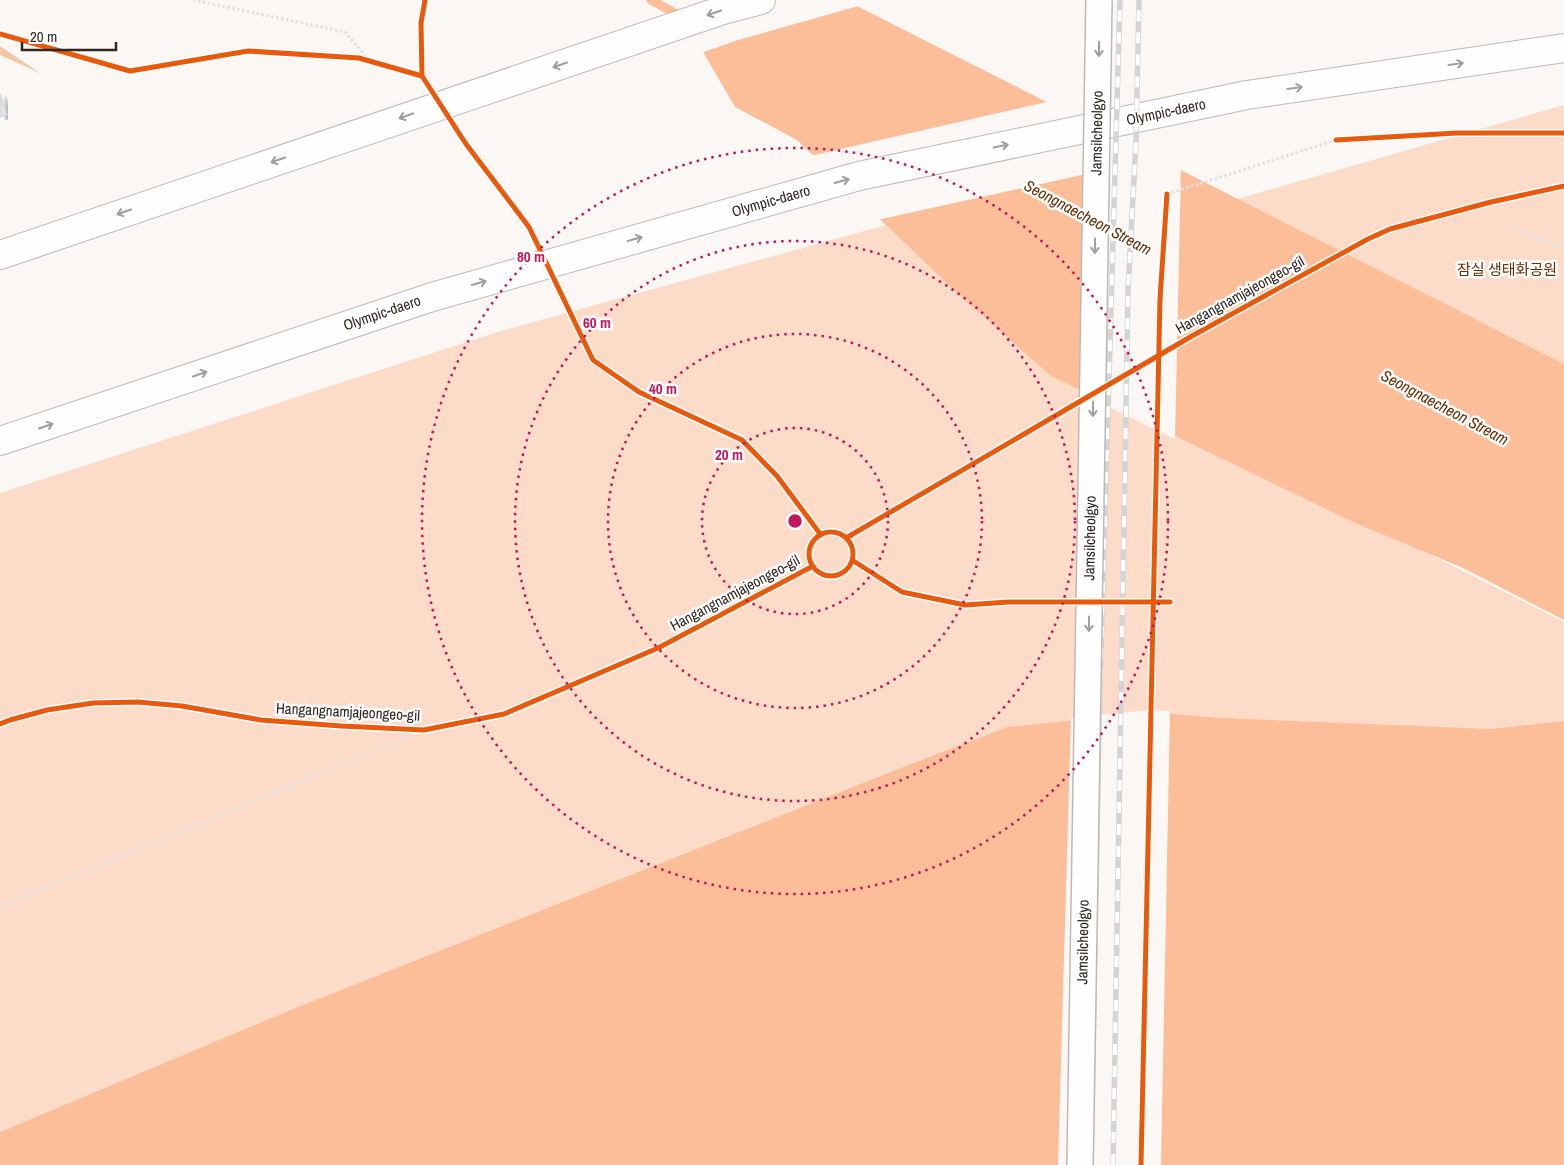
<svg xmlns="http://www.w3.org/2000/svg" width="1564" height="1165" font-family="'Archivo Narrow','Noto Sans KR',sans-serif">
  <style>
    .green { fill: #fcdbc8 }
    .forest { fill: #f5c5a7 }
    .water { fill: #fbbe99 }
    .pier { fill: #faf7f5 }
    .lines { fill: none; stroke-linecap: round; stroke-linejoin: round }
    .stream { stroke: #fbbe99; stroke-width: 9 }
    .building { fill: #e1e0e4; stroke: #d5d4d9; filter: url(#shadow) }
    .highway-casing { stroke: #bfb9b5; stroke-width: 30 }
    .path { stroke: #e2e1e1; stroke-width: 3; stroke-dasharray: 2.5 2.5; stroke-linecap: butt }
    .highway { stroke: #fefefe; stroke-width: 28 }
    .rail-casing { stroke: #d5d4d4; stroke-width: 5.5 }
    .rail { stroke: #fff; stroke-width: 4; stroke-dasharray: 11; stroke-linecap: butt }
    .street-bridge-casing { stroke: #bfb9b5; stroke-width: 28; stroke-linecap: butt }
    .street-bridge { stroke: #fefefe; stroke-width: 25 }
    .cycleway-casing { stroke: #fff; stroke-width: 8 }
    .cycleway { stroke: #e8590c; stroke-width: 5 }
    .oneway { stroke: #a29d9b }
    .ring { fill: none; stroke: #c2185b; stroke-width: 2.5; stroke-dasharray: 2.5 5 }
    .labels { text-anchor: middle; stroke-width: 5; stroke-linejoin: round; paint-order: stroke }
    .street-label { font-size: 15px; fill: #312721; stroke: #fff }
    .park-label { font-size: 15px; fill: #653006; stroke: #fff }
    .water-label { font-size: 16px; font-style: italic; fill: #663008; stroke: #fff }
    .centre { fill: #c2185b; stroke: #fff; stroke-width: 2.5 }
    .ring-label { font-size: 15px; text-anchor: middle; font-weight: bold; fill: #c2185b; stroke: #fff; stroke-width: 5; stroke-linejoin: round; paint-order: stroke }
  </style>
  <defs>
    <filter id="shadow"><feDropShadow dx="5.5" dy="3" stdDeviation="1" flood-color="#0004"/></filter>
  </defs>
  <rect width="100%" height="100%" fill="#faf7f5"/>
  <path class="green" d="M1564,105V364L1237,199Z
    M886,225L955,291L1018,347L1564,622V721L1490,729L283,1013L0,1132V493L501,331Z"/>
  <path class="forest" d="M0,46L40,73L0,55Z"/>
  <path class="water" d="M673,0H845L1564,364V620L1463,568L1353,522L1051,376L955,291L797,140L735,107Z
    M1149,712L1222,718L1490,729L1564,721V1165H0V1132L283,1013L906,766L1008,727Z"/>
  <path class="pier" d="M670,0H851L862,5L738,40L701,53Z
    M1051,101L1181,167L1175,439L1080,393L1086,174L877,220L810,156Z
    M1149,710L1170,711L1161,1165H1058L1071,718Z"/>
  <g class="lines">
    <path class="stream" d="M651,0L684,18"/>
  </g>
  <path class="building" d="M0,94L7,115L0,117Z"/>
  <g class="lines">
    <defs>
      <path id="highway" d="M0,255L723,10L761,0
        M0,441L432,297L859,176L1247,95L1564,48"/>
    </defs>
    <use href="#highway" class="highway-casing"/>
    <path class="path" d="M193,0L345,32L371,62
      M1167,194L1336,140
      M1511,228L1564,247
      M0,907L424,730"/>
    <use href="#highway" class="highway"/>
    <defs>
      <path id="rail" d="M1091,1165L1099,721L1120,0
        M1113,1165L1128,291L1136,141L1139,0"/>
    </defs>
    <use href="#rail" class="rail-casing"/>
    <use href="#rail" class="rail"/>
    <defs>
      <path id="street-bridge" d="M1080,1165L1099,0"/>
    </defs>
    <use href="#street-bridge" class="street-bridge-casing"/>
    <use href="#street-bridge" class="street-bridge"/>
    <defs>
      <path id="cycleway" d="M425,0L421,23L422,76L466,144L529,227L593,360L639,392L742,440L777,476L821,535
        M0,34L130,71L248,51L359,58L422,76
        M1336,140L1457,133H1564
        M809 554a22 22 0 1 1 44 0a22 22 0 1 1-44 0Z
        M846,538L1192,336L1368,239L1390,229L1491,202L1564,186
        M852,560L902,592L965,605L1009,602H1170
        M0,724L10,720L47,710L93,703L138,702L182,706L261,720L341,726L424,730L504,714L658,648L813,566
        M1141,1165L1160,299L1167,194"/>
    </defs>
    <use href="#cycleway" class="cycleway-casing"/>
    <use href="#cycleway" class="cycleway"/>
  </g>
  <defs><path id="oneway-shaft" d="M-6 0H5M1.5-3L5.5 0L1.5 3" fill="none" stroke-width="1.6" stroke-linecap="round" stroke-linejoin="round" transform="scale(1.25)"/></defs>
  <g class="oneway">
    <use href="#oneway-shaft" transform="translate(714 13) rotate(161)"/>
    <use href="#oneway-shaft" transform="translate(1099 49) rotate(91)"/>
    <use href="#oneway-shaft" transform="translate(1456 64) rotate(-8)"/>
    <use href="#oneway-shaft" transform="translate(560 65) rotate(161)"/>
    <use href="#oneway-shaft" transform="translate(1295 88) rotate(-8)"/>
    <use href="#oneway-shaft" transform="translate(406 116) rotate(161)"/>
    <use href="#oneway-shaft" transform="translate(1001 146) rotate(-12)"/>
    <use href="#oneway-shaft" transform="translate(278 160) rotate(161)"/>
    <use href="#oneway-shaft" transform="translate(842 181) rotate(-16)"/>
    <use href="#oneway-shaft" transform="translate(124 212) rotate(161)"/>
    <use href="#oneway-shaft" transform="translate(635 239) rotate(-16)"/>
    <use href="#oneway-shaft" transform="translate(1095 246) rotate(91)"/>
    <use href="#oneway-shaft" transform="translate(479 283) rotate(-16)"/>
    <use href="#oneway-shaft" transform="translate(200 374) rotate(-19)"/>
    <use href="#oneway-shaft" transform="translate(1093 409) rotate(91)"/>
    <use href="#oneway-shaft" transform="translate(46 426) rotate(-19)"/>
    <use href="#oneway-shaft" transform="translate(1089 624) rotate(91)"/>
  </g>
  <g class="ring">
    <circle cx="795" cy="521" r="93"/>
    <circle cx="795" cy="521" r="187"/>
    <circle cx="795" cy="521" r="280"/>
    <circle cx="795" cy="521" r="373"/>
  </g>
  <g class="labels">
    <g class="street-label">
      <text transform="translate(1166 112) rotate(-12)" y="5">Olympic-daero</text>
      <text transform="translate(1097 133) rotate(-89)" y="5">Jamsilcheolgyo</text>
      <text transform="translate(771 201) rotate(-16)" y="5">Olympic-daero</text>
      <text transform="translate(1240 295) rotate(-29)" y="5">Hangangnamjajeongeo-gil</text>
      <text transform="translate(382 313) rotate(-19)" y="5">Olympic-daero</text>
      <text transform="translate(1090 538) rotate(-89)" y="5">Jamsilcheolgyo</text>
      <text transform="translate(735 593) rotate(-28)" y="5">Hangangnamjajeongeo-gil</text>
      <text transform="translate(348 712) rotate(3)" y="5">Hangangnamjajeongeo-gil</text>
      <text transform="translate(1083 942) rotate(-89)" y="5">Jamsilcheolgyo</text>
    </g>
    <g class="park-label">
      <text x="1507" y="275">잠실 생태화공원</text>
    </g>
    <g class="water-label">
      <text transform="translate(1088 217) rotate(28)" y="6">Seongnaecheon Stream</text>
      <text transform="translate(1445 407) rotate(28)" y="6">Seongnaecheon Stream</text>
    </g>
  </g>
  <circle cx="795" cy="521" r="8" class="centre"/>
  <g class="ring-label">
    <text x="531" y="262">80 m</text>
    <text x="597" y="328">60 m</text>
    <text x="663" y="394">40 m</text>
    <text x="729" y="460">20 m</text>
  </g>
  <path d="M22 42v8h94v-8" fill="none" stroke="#312721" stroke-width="2.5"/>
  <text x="30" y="42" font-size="15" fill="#312721" stroke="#ffffff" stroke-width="4" paint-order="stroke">20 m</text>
</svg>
